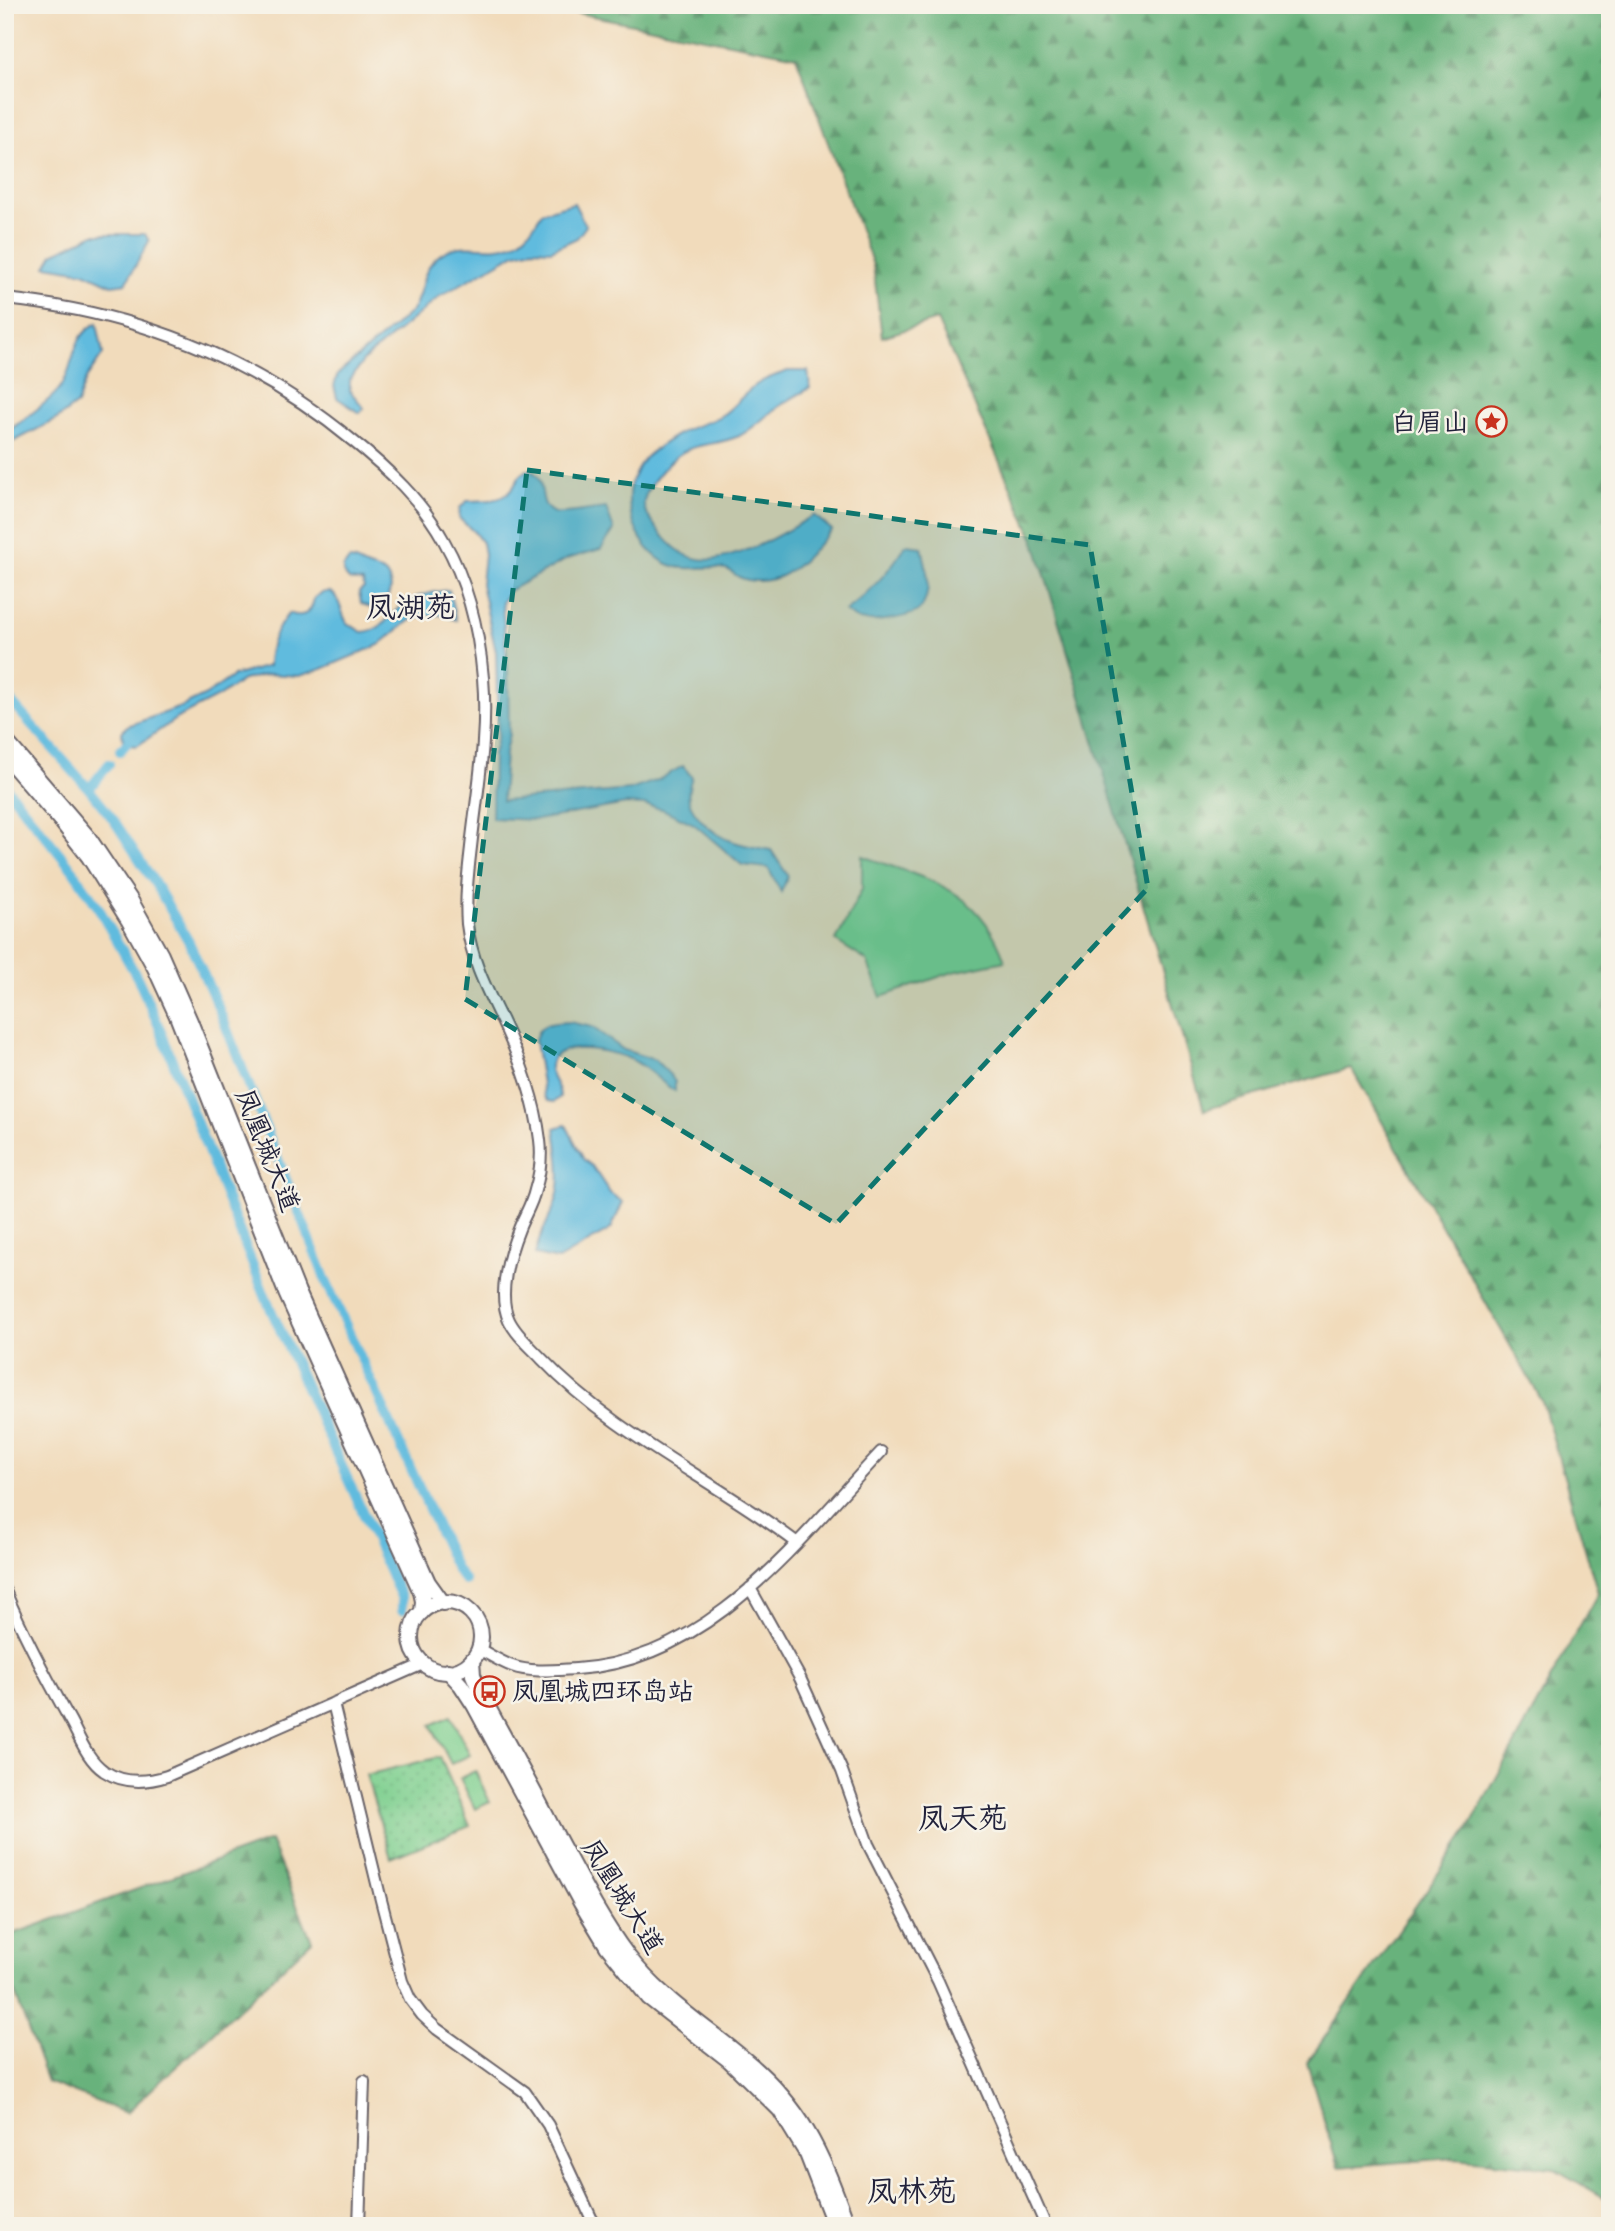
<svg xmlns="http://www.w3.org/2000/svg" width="1615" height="2231" font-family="'Shantell Sans','LXGW WenKai TC',sans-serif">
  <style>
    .forest { fill: url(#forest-firs); stroke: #456a5b; stroke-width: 2 }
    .park { fill: url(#park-dots); stroke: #517966; stroke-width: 2 }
    .garden { fill: #80d091; stroke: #517966; stroke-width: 2 }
    .water { fill: #60bbde; stroke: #416e8c; stroke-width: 2 }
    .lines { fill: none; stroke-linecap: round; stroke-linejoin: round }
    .canal { stroke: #60bbde; stroke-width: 10 }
    .minor-casing { stroke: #6a6368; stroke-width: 14 }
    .secondary-casing { stroke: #6a6368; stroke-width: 18 }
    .minor { stroke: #fff; stroke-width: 10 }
    .secondary { stroke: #fff; stroke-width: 14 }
    .marked { fill: #0f766e; fill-opacity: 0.2; stroke: #0f766e; stroke-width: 5; stroke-dasharray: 14 9; stroke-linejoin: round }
    .labels { text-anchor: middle; stroke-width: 5; stroke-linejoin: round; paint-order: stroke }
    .poi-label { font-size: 26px; fill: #22223b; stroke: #f7f3e8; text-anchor: end }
    .street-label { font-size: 26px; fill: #22223b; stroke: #f7f3e8 }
    .quarter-label { font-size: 30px; fill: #22223b; stroke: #f7f3e8 }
  </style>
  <defs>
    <pattern id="forest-firs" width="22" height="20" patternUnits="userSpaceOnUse" patternTransform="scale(1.75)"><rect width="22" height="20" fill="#68b27b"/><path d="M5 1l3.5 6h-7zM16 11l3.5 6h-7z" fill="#559066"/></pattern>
    <pattern id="park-dots" width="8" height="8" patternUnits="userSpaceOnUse" patternTransform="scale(1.75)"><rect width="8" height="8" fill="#80d091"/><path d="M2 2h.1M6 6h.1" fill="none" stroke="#6eb27e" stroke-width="1.8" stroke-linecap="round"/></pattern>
  </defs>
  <rect width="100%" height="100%" fill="#f7f3e8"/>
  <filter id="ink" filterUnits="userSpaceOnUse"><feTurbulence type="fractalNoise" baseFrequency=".0143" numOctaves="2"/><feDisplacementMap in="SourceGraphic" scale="14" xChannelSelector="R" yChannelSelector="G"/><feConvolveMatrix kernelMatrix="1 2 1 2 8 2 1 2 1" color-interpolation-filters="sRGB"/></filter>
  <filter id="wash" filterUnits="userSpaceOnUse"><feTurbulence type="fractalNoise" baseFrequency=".00686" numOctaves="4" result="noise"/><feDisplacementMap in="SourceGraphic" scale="28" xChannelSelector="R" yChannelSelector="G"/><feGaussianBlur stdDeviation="1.57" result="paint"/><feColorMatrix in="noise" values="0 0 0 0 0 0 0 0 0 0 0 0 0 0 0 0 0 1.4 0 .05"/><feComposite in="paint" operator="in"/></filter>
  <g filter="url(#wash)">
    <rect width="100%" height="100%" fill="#f1dbbb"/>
    <path class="forest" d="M536,5H1610V2201L1553,2168L1455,2158L1338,2167L1307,2063L1466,1833L1598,1593L1542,1401L1351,1068L1204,1110L1035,542L937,320L882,337L873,265L796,56Z
      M270,1841L312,1941L126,2113L47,2082L5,1965V1937Z"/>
    <path class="park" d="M440,1757L470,1826L391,1858L366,1775Z"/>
    <path class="garden" d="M862,856C928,880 980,887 1005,961L953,972L881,997L867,961L836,941L862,889Z
      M451,1716L470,1755L451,1764L431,1725Z
      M475,1771L490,1802L475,1809L460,1778Z"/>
    <path class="water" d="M574,203L586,226L577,238L551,250L533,249L516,253L440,296L364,360L350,380V391L364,408L360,413L337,398L334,386L338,374L412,311C423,294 421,271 436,258C470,227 509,276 542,212Z
      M94,234H145L149,241L126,283L112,285L84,272L46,266L53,254Z
      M97,323L103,354L86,379L77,404L57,419L5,446V434C21,420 48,404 60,388C76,366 69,338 97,323Z
      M788,371H808L810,388C799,394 788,400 778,407C765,416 753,429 739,436C710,449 692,438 666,466C658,475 645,490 644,502C643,511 650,519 655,526C671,547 688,564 717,559C751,553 785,532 814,515L832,530C817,545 801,567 781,576C768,582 752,583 739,577C735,575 730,570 726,569C708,564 691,572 673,566C643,557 622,512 631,483C633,476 640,465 644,459C650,452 678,433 688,429C699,424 711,422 722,415C733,408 740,398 750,390C760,380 774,376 788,371Z
      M527,470C551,474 533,506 555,513C564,515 594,509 606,508L614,530L601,549L567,559L510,590L502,602L508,671L509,734L505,753L502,801L630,790L658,780L683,766L692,777C685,797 688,806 702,821C722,843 744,845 771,850L788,876L781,892L768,868L742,865L694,824L662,809L644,805L626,804L537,820L492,818L493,755L498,734L496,652L481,584L484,554L482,543L475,533L459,518L460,508L467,501C483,500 500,503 512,489C518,481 518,475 527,470Z
      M906,545L922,547C926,567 933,588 922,607C915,618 871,623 859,620C853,618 850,615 845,611C871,591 889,572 906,545Z
      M349,560C358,560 359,564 366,566C380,572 388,568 391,588L386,601L371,608L361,603L359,592L364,588L363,582L349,580L343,573V568Z
      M449,590L456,620L441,615H424L409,621L379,645L322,669L299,676L269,674L243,680L218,697L177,718L137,746L129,745L123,740L122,732L127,726L181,707L206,695L233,676L268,666C268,645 276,629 289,613C303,619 312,613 314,598C339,579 338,608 347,623L362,632C382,631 388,617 402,605C416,595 432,592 449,590Z
      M569,1022L592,1027L624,1050L655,1060L671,1076L675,1082V1091C661,1083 651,1070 636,1062C619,1052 560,1038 551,1062C546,1076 561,1085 560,1097L554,1102L548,1101L544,1096L535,1041C538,1022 553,1023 569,1022Z
      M566,1125L584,1160L592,1166L610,1193L623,1202L611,1229L558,1260L535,1255C539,1234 548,1223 555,1204C564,1180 558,1152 555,1128Z"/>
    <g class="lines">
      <path class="canal" d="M5,695L89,789L113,819L156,885L189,942L219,1009L326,1281L456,1569L465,1581
        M120,751L127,743
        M5,786L72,869L98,907L137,977L158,1024L267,1301L402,1599V1610
        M89,789L109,764"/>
    </g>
  </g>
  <g filter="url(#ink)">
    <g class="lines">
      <defs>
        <path id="minor" d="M5,299C134,312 253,358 353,441C388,469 422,501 444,541C468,583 479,631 483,678C488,735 477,792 471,847C468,873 465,898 467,924C471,959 486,988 501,1019C519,1056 535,1099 540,1140C542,1156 540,1174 535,1190C532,1204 524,1216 519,1229C509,1254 497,1295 509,1320C516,1335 531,1347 542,1359C614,1435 713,1479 796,1542
          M750,1588L800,1678L842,1771L868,1844L938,1981L1046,2226
          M5,1591C24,1636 47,1679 71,1722C80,1739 88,1760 104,1771C124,1784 145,1783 167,1776L423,1664
          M479,1649C490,1655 501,1662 512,1666C531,1673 556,1670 576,1669C710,1661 796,1542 881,1452
          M333,1703L381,1900L402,1981L410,1999L422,2015L437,2029L525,2092L548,2125L595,2226
          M359,2226L364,2081"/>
        <path id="secondary" d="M5,740L88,837L131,901L161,955L190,1021L298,1292L428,1582L443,1603
          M5,756L61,821L89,857L129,921L155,968L177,1016L286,1293L421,1592L423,1601L422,1612
          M411 1637a35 35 0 1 1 70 0a35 35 0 1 1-70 0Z
          M472,1660L473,1675L484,1700C507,1742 530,1784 552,1827C576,1871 598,1916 627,1955C658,1996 699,2022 738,2054C802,2105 821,2151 848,2226
          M448,1671L461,1685L474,1705L581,1903L607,1946L649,1998L730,2061L780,2110L807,2154L835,2226"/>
      </defs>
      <use href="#minor" class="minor-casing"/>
      <use href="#secondary" class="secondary-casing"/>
      <use href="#minor" class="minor"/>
      <use href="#secondary" class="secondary"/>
    </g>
  </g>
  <path class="marked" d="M527,470L1090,545L1148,888L836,1224L465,999Z"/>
  <defs>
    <symbol id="sight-ring" viewBox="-11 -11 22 22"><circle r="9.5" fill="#f7f3e8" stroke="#c8321e" stroke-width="1.5"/><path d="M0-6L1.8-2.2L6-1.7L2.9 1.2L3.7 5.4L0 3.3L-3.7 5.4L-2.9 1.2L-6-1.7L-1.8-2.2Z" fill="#c8321e"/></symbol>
    <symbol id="bus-ring" viewBox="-11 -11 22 22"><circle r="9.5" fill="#f7f3e8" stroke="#c8321e" stroke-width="1.5"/><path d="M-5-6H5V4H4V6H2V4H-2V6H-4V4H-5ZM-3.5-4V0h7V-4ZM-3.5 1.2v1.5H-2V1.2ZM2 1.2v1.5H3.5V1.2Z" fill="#c8321e"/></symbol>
  </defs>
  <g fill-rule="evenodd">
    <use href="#sight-ring" x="1474" y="404" width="35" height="35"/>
    <use href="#bus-ring" x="472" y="1674" width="35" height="35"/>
  </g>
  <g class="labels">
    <g class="poi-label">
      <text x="1469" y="431">白眉山</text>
      <text x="512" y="1700" text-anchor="start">凤凰城四环岛站</text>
    </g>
    <g class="street-label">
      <text transform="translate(268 1150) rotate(68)" y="9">凤凰城大道</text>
      <text transform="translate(623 1896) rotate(58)" y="9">凤凰城大道</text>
    </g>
    <g class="quarter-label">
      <text x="411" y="617">凤湖苑</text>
      <text x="963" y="1828">凤天苑</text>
      <text x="912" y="2201">凤林苑</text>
    </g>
  </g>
  <rect width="1615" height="2231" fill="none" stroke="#f7f3e8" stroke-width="28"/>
</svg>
